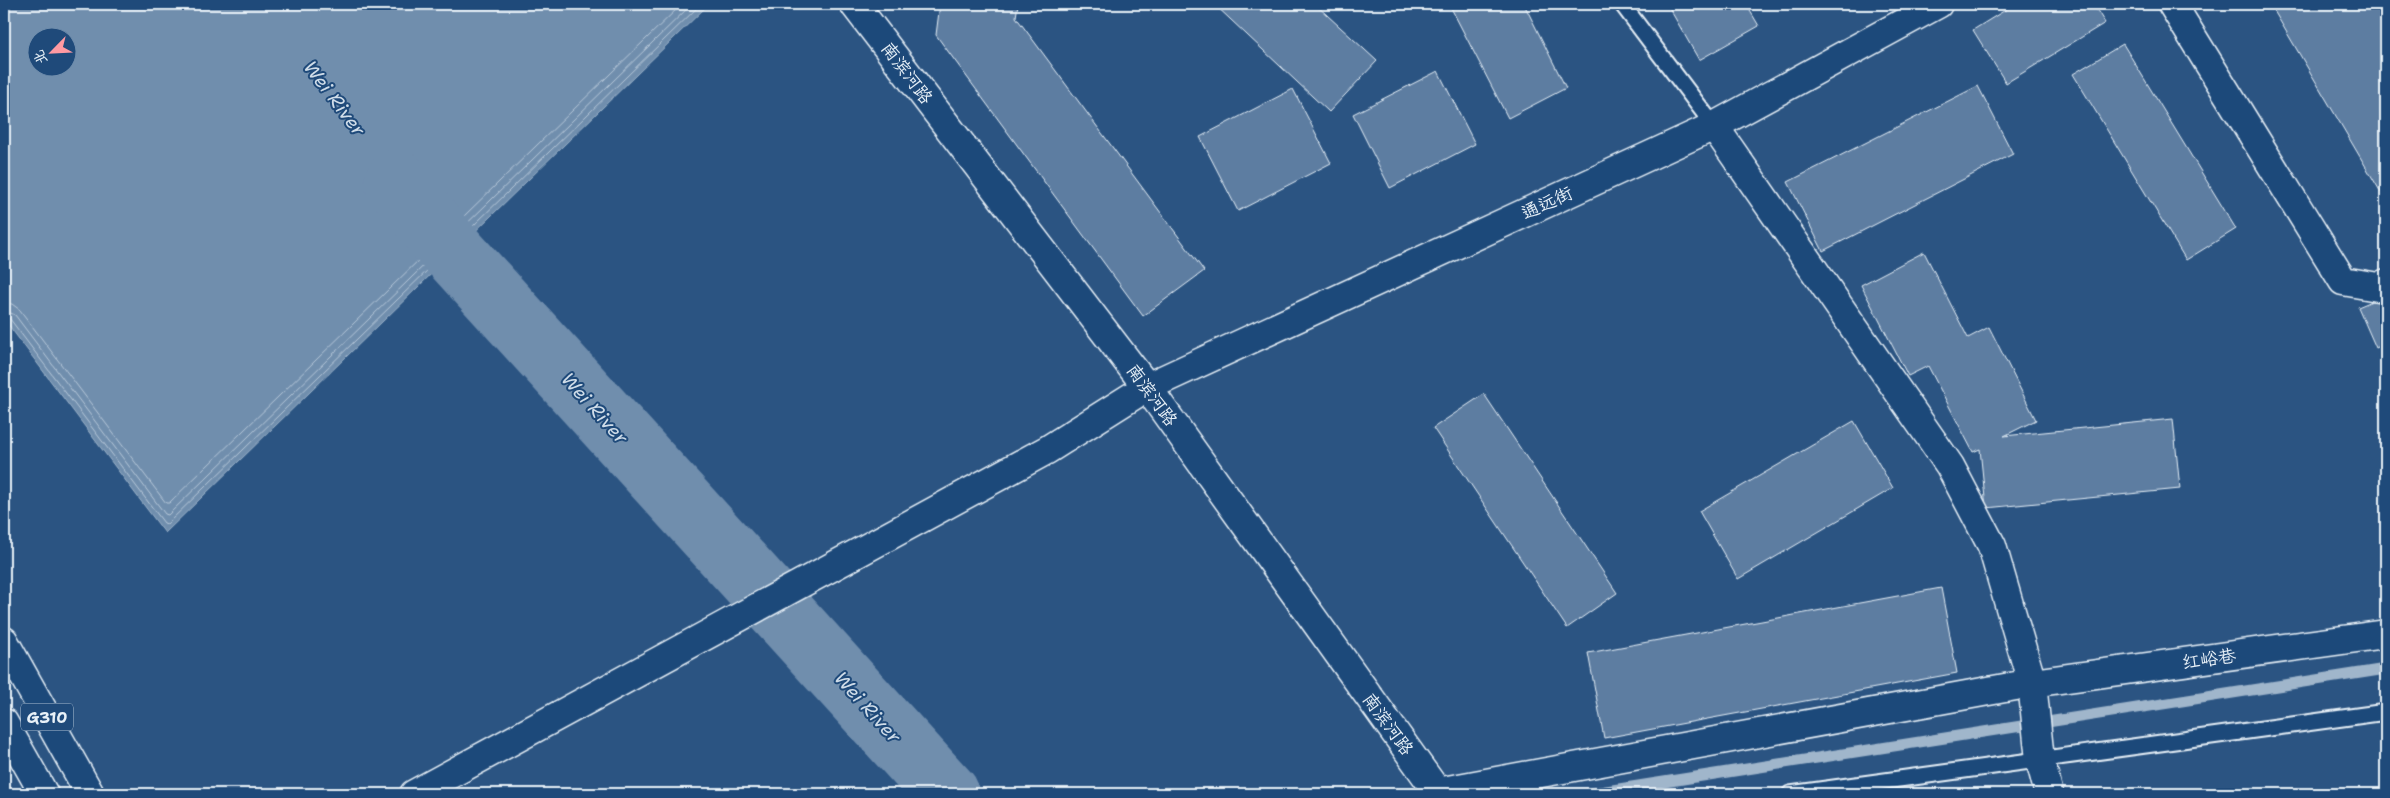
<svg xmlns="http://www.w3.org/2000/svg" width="2390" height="798" font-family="'Shantell Sans','LXGW WenKai TC',sans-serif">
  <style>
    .water { fill: #708ead; stroke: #a0b6cb; fill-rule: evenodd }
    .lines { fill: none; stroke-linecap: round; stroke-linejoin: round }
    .shore { stroke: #b8c9da; stroke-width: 1 }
    .stream { stroke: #a0b6cb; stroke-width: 11 }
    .river { stroke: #708ead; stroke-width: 65 }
    .building { fill: #5d7da1; stroke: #e8f1f8 }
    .lane-casing { stroke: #e8f1f8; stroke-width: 19 }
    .street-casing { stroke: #e8f1f8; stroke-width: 31 }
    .secondary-casing { stroke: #e8f1f8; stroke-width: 31 }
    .primary-casing { stroke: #e8f1f8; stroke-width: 31 }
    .highway-casing { stroke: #e8f1f8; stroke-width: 31 }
    .lane { stroke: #1f4a7a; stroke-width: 15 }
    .street { stroke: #1f4a7a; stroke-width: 28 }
    .secondary { stroke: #1f4a7a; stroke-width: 28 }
    .primary { stroke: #1f4a7a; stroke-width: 28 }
    .highway { stroke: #1f4a7a; stroke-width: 28 }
    .labels { text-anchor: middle; stroke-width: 4; stroke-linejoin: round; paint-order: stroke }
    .shield { fill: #1f4a7a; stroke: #acbfd2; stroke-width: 1 }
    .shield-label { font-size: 16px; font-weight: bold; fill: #e8f1f8 }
    .street-label { font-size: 18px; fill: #e8f1f8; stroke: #1f4a7a }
    .water-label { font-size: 19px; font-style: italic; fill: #d0dde9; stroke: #1f4a7a }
  </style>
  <rect width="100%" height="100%" fill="#2b5482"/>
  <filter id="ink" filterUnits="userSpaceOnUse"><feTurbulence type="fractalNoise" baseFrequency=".02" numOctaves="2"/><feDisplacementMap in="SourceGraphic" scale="10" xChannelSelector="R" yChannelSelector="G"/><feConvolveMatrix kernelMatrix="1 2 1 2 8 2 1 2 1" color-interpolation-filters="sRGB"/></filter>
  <g filter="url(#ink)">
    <path class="water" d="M4,4H709L165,533L4,319ZM38,38H68V68H38Z"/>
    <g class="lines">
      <path class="shore" d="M4,303L12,304L20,310L166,503H169L682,4
        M4,310L15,315L165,514L168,515L692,4
        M4,316L10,319L164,523L167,524L701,4"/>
      <path class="stream" d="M1587,794L2386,669"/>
      <path class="river" d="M397,182L437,234L947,794"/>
    </g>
    <path class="building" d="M940,4H1018L1016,17L1204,271L1143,316L936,35Z
      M1214,4H1315L1377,61L1329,112Z
      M1449,4H1524L1566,88L1508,118Z
      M1667,4H1746L1759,26L1699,60Z
      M2015,4H2093L2105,23L2006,83L1973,30Z
      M2270,4H2377L2386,20V201Z
      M2123,44L2236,229L2186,260L2073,74Z
      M1438,71L1475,144L1390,188L1353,114Z
      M1978,86L2013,154L1823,251L1788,182Z
      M1293,89L1331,163L1238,211L1200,137Z
      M1924,252L1968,338L1989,327L2036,420L2004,436L2173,419L2180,489L1986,508L1980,449L1973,452L1928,366L1908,376L1861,285Z
      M2386,295V343L2376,348L2358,307Z
      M1484,394L1617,593L1567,628L1433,428Z
      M1854,421L1893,488L1738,579L1699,511Z
      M1941,588L1957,673L1604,738L1588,653Z"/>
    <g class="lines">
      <defs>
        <path id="lane" d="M1622,4L1714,126
          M1790,794L2386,712"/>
        <path id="street" d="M2172,4L2343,281L2378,287L2386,283
          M1714,126L1950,466L1992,546L2032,683L2040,760L2049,794
          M1437,792L2032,683L2386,634"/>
        <path id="secondary" d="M414,794L1047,450L1147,387L1714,126L1938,4"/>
        <path id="primary" d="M854,4L1147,387L1439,794"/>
        <path id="highway" d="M4,641L90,794
          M4,723L44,794"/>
      </defs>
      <use href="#lane" class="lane-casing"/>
      <use href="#street" class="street-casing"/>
      <use href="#secondary" class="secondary-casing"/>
      <use href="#primary" class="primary-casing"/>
      <use href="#highway" class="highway-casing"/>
      <use href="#lane" class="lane"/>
      <use href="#street" class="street"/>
      <use href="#secondary" class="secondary"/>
      <use href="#primary" class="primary"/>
      <use href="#highway" class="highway"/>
    </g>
  </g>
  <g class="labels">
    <rect class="shield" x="21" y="703.5" width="52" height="27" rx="4"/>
    <g class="shield-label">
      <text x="47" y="723">G310</text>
    </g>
    <g class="street-label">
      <text transform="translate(907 73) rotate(53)" y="6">南滨河路</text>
      <text transform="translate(1547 203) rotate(-25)" y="6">通远街</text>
      <text transform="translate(1152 395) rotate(54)" y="6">南滨河路</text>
      <text transform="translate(2209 659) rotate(-8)" y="6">红峪巷</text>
      <text transform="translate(1388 724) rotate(54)" y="6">南滨河路</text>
    </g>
    <g class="water-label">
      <text transform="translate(335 98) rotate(53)" y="7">Wei River</text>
      <text transform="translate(595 408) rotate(48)" y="7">Wei River</text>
      <text transform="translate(868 707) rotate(48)" y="7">Wei River</text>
    </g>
  </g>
  <rect width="2390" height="798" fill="none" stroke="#1f4a7a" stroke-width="20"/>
  <rect x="10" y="10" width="2370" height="778" fill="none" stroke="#e8f1f8" stroke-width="2" filter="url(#ink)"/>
  <g transform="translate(52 52) rotate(246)"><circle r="24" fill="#1f4a7a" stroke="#6f8dac"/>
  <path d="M0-4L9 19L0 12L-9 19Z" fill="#ff9aa2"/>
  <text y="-8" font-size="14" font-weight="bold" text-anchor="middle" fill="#e8f1f8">北</text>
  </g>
</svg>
